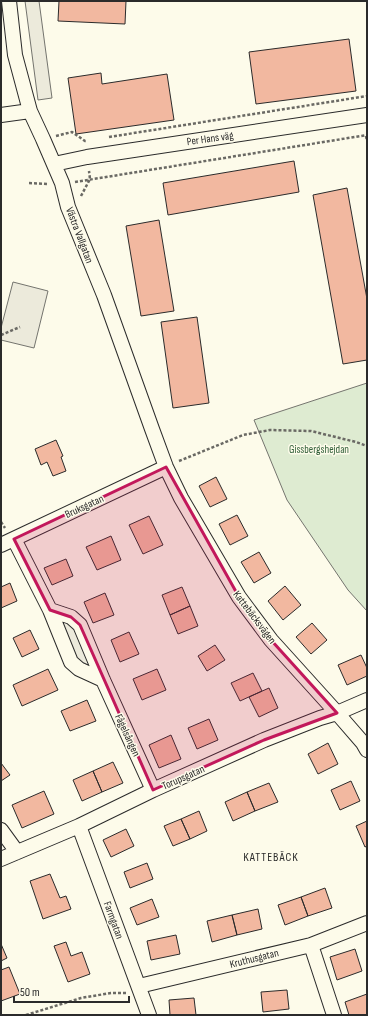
<svg xmlns="http://www.w3.org/2000/svg" width="368" height="1016" font-family="'Sofia Sans Condensed',sans-serif">
  <style>
    .park { fill: #deebd1; stroke: #74746e }
    .parking { fill: #eceadb; stroke: #74746e }
    .building { fill: #f2b8a0; stroke: #2b2b2b }
    .lines { fill: none; stroke-linecap: round; stroke-linejoin: round }
    .street-casing { stroke: #2b2b2b; stroke-width: 16 }
    .path { stroke: #6a6964; stroke-width: 2.5; stroke-dasharray: 3 2; stroke-linecap: butt }
    .street { stroke: #fdfbea; stroke-width: 14 }
    .marked { fill: #c2185b; fill-opacity: 0.2; stroke: #c2185b; stroke-width: 3; stroke-linejoin: round }
    .labels { text-anchor: middle; stroke-width: 3; stroke-linejoin: round; paint-order: stroke }
    .street-label { font-size: 11px; fill: #2b2b2b; stroke: #fdfbea }
    .park-label { font-size: 11px; fill: #34623c; stroke: #fdfbea }
    .neighbourhood-label { font-size: 12px; letter-spacing: 1px; fill: #2b2b2b; stroke: #fdfbea }
  </style>
  <rect width="100%" height="100%" fill="#fdfbea"/>
  <path class="park" d="M367,383V611L348,590L287,500L254,420Z"/>
  <path class="parking" d="M25,1H39L52,98L38,100Z
    M13,282L48,291L34,348L1,340V328Z
    M59,618L72,624L92,670L77,662Z"/>
  <path class="building" d="M59,1H126L125,24L58,21Z
    M349,39L356,91L256,104L249,52Z
    M101,73L102,84L167,74L174,120L76,134L68,78Z
    M294,161L299,192L168,215L163,183Z
    M347,188L367,299V360L343,364L313,195Z
    M159,220L174,311L141,316L126,226Z
    M197,317L209,403L173,408L161,322Z
    M56,440L63,456L61,457L66,471L53,476L47,462L41,465L35,449Z
    M216,477L227,499L210,507L199,486Z
    M237,515L248,536L230,545L219,524Z
    M149,516L163,545L143,554L129,525Z
    M111,536L121,560L97,570L86,547Z
    M259,552L271,573L254,583L241,562Z
    M66,559L73,576L52,585L44,568Z
    M10,583L17,601L1,608V587Z
    M285,586L301,605L283,620L268,601Z
    M182,587L190,606L170,615L162,595Z
    M105,593L114,615L93,623L84,602Z
    M190,606L198,626L178,634L170,615Z
    M312,623L327,640L311,654L296,637Z
    M30,630L39,649L22,657L13,638Z
    M129,632L139,654L120,662L111,640Z
    M215,645L225,660L207,671L198,656Z
    M361,655L367,668V676L347,685L338,665Z
    M48,669L58,690L22,706L13,685Z
    M157,669L166,690L142,700L133,679Z
    M253,673L262,691L240,701L231,683Z
    M269,688L278,708L259,717L249,697Z
    M87,700L96,721L70,731L61,711Z
    M209,719L218,740L197,749L188,728Z
    M171,735L181,759L159,768L149,745Z
    M328,743L338,764L318,774L308,754Z
    M113,762L123,783L102,792L93,771Z
    M1,763L10,775L1,781Z
    M93,771L102,792L82,801L73,780Z
    M351,781L360,801L340,810L331,790Z
    M269,783L278,802L255,811L247,792Z
    M44,791L54,814L22,828L12,805Z
    M247,792L255,811L233,821L225,802Z
    M199,811L207,831L190,839L181,819Z
    M181,819L190,839L173,846L164,826Z
    M367,821V846L365,847L356,826Z
    M126,829L134,846L111,857L103,840Z
    M147,863L153,879L130,888L124,872Z
    M50,874L60,898L66,896L71,909L43,919L30,881Z
    M325,888L332,908L308,916L301,897Z
    M301,897L308,916L285,925L278,905Z
    M152,899L159,917L137,925L130,908Z
    M258,909L262,929L237,935L232,915Z
    M232,915L237,935L212,942L207,921Z
    M176,935L180,954L151,960L147,941Z
    M66,942L71,956L82,952L90,974L68,982L54,946Z
    M1,944L7,958L1,961Z
    M355,949L362,971L337,980L330,957Z
    M9,967L20,994L1,1001V970Z
    M287,990L289,1009L263,1012L261,992Z
    M367,994V1015H349L345,1002Z
    M194,998L196,1015H170L169,1000Z"/>
  <g class="lines">
    <defs>
      <path id="street" d="M9,1L15,55L30,111L43,139L62,183L68,207L104,295L152,429L166,467L181,498L239,597L271,640L337,713L363,743L367,750
        M1,115L30,111
        M54,164L87,157L367,115
        M14,539L50,610L71,662L79,669L103,680
        M1,545L166,467
        M50,610L71,617L80,625L103,680L153,790
        M79,826L149,1015
        M1,830L17,852
        M1,859L79,826L153,790L264,740L320,718L337,713L367,700
        M311,945L334,1015
        M139,986L311,945L367,923"/>
    </defs>
    <use href="#street" class="street-casing"/>
    <path class="path" d="M56,136L72,132L85,141H86
      M366,136L367,141
      M109,137L367,96
      M75,182L367,135
      M29,183L48,184
      M81,196L90,179L89,171
      M1,335L20,327
      M179,461L243,435L270,430L311,431L356,442L367,446
      M1,522L5,528
      M26,1015L81,998L111,993H126"/>
    <use href="#street" class="street"/>
  </g>
  <path class="marked" d="M166,467L239,597L271,640L337,713L264,740L153,790L80,625L71,617L50,610L14,539Z"/>
  <g class="labels">
    <g class="street-label">
      <text transform="translate(210 138) rotate(-8)" y="4">Per Hans väg</text>
      <text transform="translate(80 235) rotate(69)" y="4">Västra Vallgatan</text>
      <text transform="translate(84 506) rotate(-25)" y="4">Bruksgatan</text>
      <text transform="translate(255 617) rotate(53)" y="4">Kattebäcksvägen</text>
      <text transform="translate(128 735) rotate(65)" y="4">Fågelsången</text>
      <text transform="translate(183 777) rotate(-24)" y="4">Torupsgatan</text>
      <text transform="translate(114 920) rotate(70)" y="4">Farmgatan</text>
      <text transform="translate(254 958) rotate(-14)" y="4">Kruthusgatan</text>
    </g>
    <g class="park-label">
      <text x="319" y="453">Gissbergshejdan</text>
    </g>
    <g class="neighbourhood-label">
      <text x="271" y="861">KATTEBÄCK</text>
    </g>
  </g>
  <rect width="368" height="1016" fill="none" stroke="#2b2b2b" stroke-width="4"/>
  <path d="M14 996v6h115v-6" fill="none" stroke="#2b2b2b" stroke-width="2"/>
  <text x="20" y="996" font-size="12" fill="#2b2b2b" stroke="#fdfbea" stroke-width="3" paint-order="stroke">50 m</text>
</svg>
